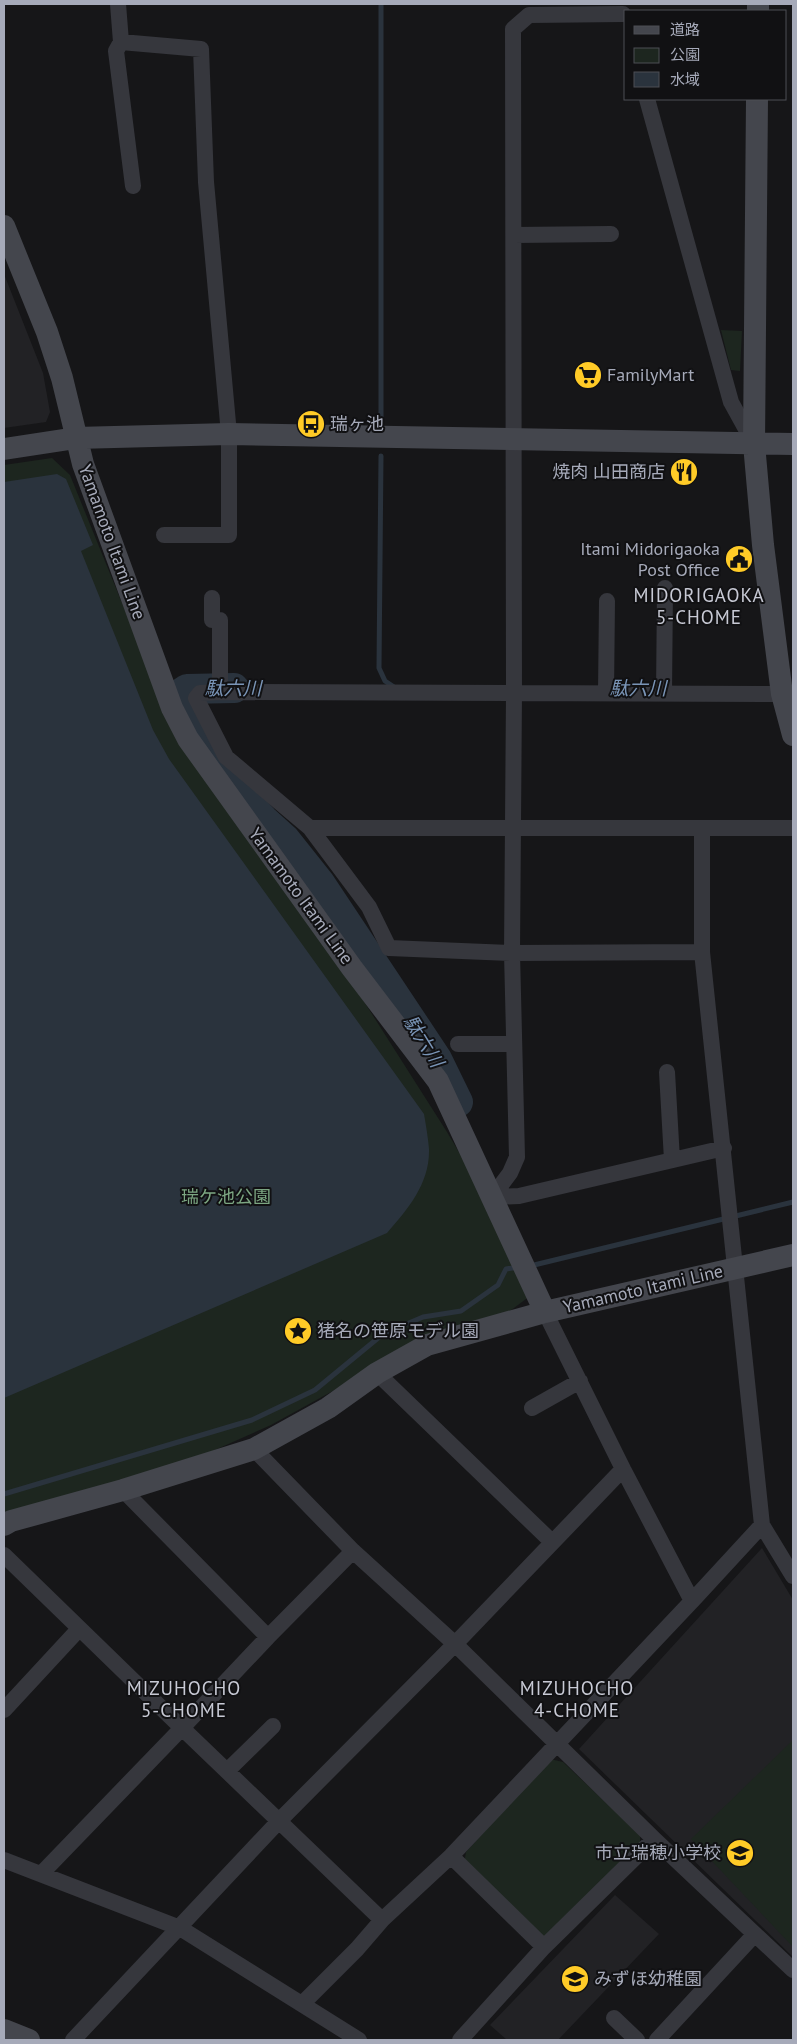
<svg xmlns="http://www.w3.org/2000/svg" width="797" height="2044" font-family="'PT Sans','Noto Sans JP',sans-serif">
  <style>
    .built { fill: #222225 }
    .green { fill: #1d261f }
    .water { fill: #2a333d }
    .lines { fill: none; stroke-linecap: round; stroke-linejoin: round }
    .stream { stroke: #2a333d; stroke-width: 5 }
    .river { stroke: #2a333d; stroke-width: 30 }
    .street { stroke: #36373d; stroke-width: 16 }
    .secondary { stroke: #44464d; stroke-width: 22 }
    .labels { text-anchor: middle; stroke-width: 4; stroke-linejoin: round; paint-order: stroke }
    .poi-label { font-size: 18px; fill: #a6aab9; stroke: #111113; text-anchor: start }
    .street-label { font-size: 18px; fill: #a6aab9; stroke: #111113 }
    .park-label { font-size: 18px; fill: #7ca682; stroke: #111113 }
    .neighbourhood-label { font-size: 19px; letter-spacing: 1px; fill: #c8cad5; stroke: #111113 }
    .water-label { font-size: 19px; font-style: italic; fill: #7a95b7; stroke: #111113 }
  </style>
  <rect width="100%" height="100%" fill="#161618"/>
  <path class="built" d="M4,274L43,373L50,412L46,422L4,428Z
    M762,1548L793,1600V1957L579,1749Z
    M615,1895L659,1934L558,2040H507L490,2025Z"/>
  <path class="green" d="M721,330L742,331L740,371L731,370Z
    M52,458L70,475L178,741L349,978L447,1132L479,1186L530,1296L502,1317L340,1387L271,1425L199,1457L4,1516V465Z
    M792,1741L793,1742V1947L691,1839Z
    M550,1759L563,1762L640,1835V1846L544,1939L464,1864L466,1852Z"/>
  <path class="water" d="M57,474L66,479L93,545L81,551L153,730L169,759L424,1114C426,1126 428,1137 429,1149C430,1183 408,1209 387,1233L4,1398V482Z"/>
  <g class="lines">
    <path class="stream" d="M381,424V4
      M381,456L379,668L385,681L394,687
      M530,1266L793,1202
      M4,1494L252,1420L315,1390L383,1334L423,1317L461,1311L498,1285L506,1269L519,1267"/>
    <path class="river" d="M234,688L187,689L181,693L206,742L231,785L264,820L285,839L320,883L437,1059L458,1102"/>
    <path class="street" d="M118,4L121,42L116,51L133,186
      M121,42L201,49L206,182L229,434V535H164
      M647,99L731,402L753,442
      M514,235L611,234
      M212,598V620H220V692
      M606,693L607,601
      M664,694L665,588
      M310,828H793
      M702,829V952L762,1525L793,1576
      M702,952L512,953L389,948L369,907L310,828L226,757L196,698L200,693L220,692L782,694
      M458,1044H514
      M667,1072L672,1160
      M492,1197L510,1173L517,1157L512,953L514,693L513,29L529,15L623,14
      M492,1197L519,1196L724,1148
      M545,1312L623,1469L692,1601L762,1525
      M377,1373L552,1542
      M532,1408L580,1381
      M254,1449L353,1551L455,1644L654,1839L793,1970
      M123,1490L268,1637
      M353,1551L268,1637L182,1728L382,1920
      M4,1555L182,1728L41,1874
      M4,1710L79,1629
      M227,1771L273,1726
      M451,1856L544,1947L654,1839
      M4,1860L180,1928L359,2040
      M302,2004L357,1949L382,1920L451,1856L692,1601
      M614,2018L637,2040
      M73,2040L279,1821L455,1644L623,1469
      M460,2040L544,1947
      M657,2040L755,1934"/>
    <path class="secondary" d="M758,11V4
      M757,99L754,444L763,545L782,694L793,735
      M4,226L47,332L62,378L83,464L172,708L188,739L352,968L438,1081L545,1312
      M4,449L76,438L229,434L793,444
      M4,1525L11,1521L123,1490L254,1449L328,1408L377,1373L427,1345L545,1312L793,1255
      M4,2030L29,2040"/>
  </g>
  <defs>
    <symbol id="supermarket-disc" viewBox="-11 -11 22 22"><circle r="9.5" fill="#ffcb27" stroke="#111113"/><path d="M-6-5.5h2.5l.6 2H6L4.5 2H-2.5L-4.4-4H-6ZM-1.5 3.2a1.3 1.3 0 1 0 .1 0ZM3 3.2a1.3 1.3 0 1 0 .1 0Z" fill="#111"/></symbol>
    <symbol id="bus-disc" viewBox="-11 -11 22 22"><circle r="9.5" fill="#ffcb27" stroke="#111113"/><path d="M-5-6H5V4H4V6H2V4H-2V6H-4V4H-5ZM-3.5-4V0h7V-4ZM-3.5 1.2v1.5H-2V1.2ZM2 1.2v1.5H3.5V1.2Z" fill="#111"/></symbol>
    <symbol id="restaurant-disc" viewBox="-11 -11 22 22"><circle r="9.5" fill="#ffcb27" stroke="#111113"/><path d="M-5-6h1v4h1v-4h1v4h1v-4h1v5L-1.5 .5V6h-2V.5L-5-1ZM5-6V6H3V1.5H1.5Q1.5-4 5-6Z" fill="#111"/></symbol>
    <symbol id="civic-disc" viewBox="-11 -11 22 22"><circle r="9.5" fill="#ffcb27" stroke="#111113"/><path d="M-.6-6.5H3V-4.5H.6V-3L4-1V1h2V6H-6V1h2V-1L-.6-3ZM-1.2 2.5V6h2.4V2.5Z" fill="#111"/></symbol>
    <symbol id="sight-disc" viewBox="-11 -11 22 22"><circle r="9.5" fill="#ffcb27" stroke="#111113"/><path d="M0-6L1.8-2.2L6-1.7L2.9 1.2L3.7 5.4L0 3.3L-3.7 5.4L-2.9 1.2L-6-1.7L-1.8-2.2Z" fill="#111"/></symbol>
    <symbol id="school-disc" viewBox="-11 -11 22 22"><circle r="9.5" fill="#ffcb27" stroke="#111113"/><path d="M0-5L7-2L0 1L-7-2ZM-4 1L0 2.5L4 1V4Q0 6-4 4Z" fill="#111"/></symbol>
  </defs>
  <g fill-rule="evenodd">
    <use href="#supermarket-disc" x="572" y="359" width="32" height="32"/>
    <use href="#bus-disc" x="295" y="408" width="32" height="32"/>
    <use href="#restaurant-disc" x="668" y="456" width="32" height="32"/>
    <use href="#civic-disc" x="723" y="543" width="32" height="32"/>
    <use href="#sight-disc" x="282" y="1315" width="32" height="32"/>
    <use href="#school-disc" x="724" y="1837" width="32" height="32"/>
    <use href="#school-disc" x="559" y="1963" width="32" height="32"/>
  </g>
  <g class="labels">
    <g class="poi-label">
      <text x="607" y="381">FamilyMart</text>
      <text x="330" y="430">瑞ヶ池</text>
      <text x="665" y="478" text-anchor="end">焼肉 山田商店</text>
      <text x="720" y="555" text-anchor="end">Itami Midorigaoka<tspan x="720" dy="21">Post Office</tspan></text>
      <text x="317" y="1337">猪名の笹原モデル園</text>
      <text x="721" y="1859" text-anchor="end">市立瑞穂小学校</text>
      <text x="594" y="1985">みずほ幼稚園</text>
    </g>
    <g class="street-label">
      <text transform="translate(112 542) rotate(70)" y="6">Yamamoto Itami Line</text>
      <text transform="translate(301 896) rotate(54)" y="6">Yamamoto Itami Line</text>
      <text transform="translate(643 1289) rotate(-13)" y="6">Yamamoto Itami Line</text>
    </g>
    <g class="park-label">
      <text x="226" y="1203">瑞ケ池公園</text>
    </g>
    <g class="neighbourhood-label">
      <text x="699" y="602">MIDORIGAOKA<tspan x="699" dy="22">5-CHOME</tspan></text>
      <text x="184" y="1695">MIZUHOCHO<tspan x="184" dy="22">5-CHOME</tspan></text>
      <text x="577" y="1695">MIZUHOCHO<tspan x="577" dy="22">4-CHOME</tspan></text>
    </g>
    <g class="water-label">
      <text x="233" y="695">駄六川</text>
      <text x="638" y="695">駄六川</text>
      <text transform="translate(424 1041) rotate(58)" y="7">駄六川</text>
    </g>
  </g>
  <rect width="797" height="2044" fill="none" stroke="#a6aab9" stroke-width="10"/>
  <rect x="624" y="10" width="162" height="90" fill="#111113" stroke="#4d4e55"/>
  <rect x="634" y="26" width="25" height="8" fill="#44464d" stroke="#4d4e55"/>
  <text x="670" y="35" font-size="15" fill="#a6aab9">道路</text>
  <rect x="634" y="48" width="25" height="15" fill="#1d261f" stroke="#4d4e55"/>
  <text x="670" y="60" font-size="15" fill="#a6aab9">公園</text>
  <rect x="634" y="72" width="25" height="15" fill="#2a333d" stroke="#4d4e55"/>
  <text x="670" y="85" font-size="15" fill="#a6aab9">水域</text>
</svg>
